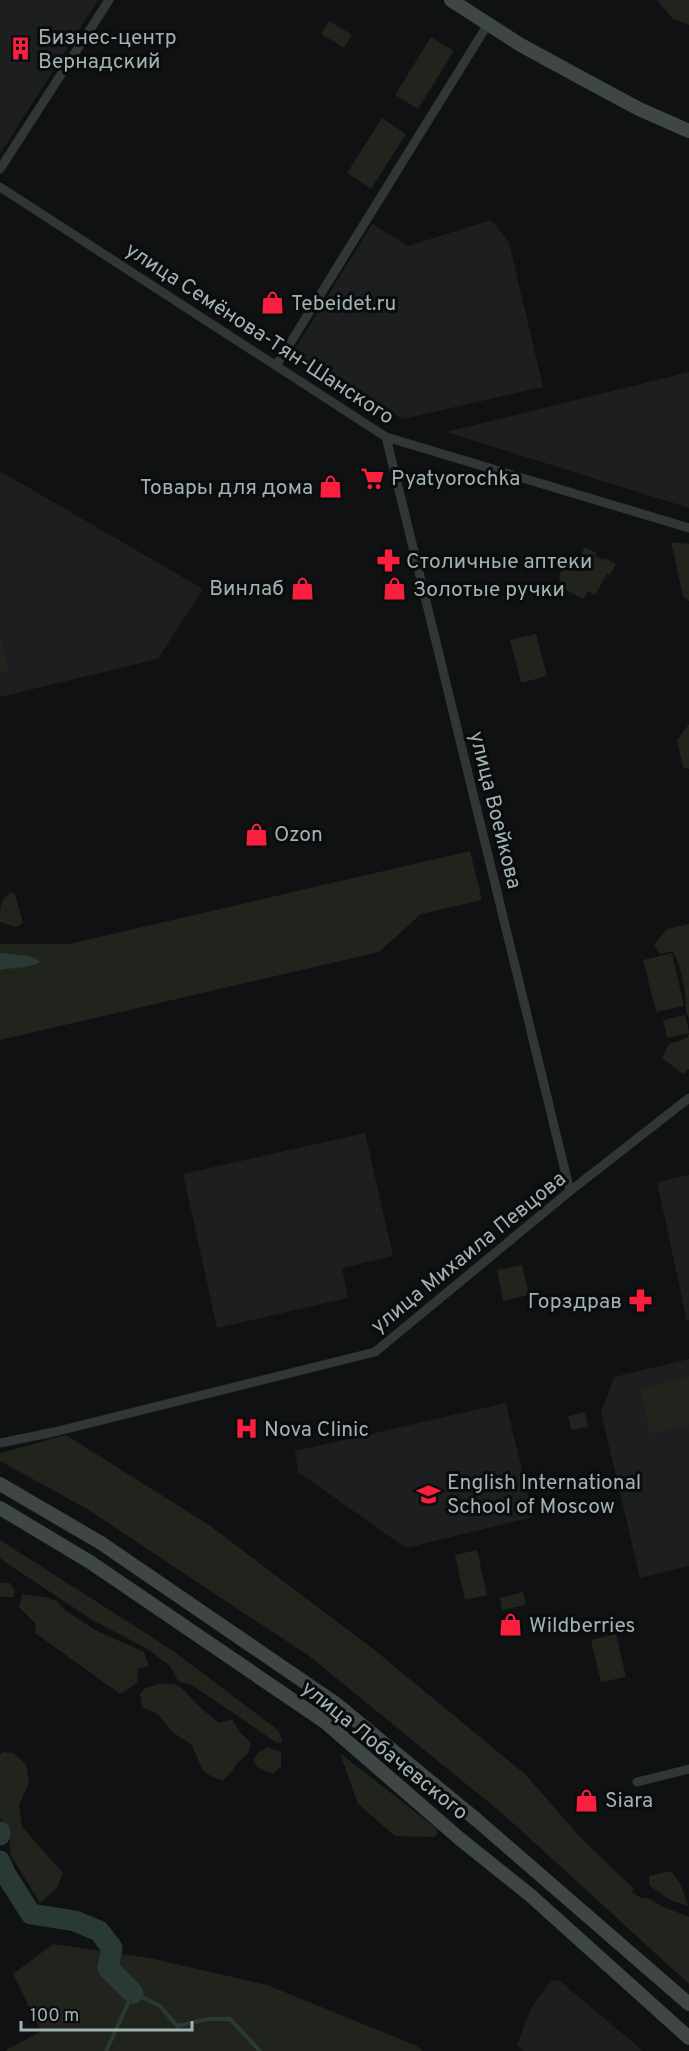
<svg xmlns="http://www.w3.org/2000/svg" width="689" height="2051" font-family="Overpass,sans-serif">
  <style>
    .built { fill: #1c1e1f }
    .green { fill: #21241c }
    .water { fill: #293a34 }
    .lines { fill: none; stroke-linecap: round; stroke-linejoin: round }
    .stream { stroke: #293a34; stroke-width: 4 }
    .river { stroke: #293a34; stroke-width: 21 }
    .street { stroke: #313737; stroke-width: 9 }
    .secondary { stroke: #3f4746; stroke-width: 14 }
    .labels { text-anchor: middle; stroke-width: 6; stroke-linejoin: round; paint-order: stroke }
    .poi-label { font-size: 21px; fill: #a0b3b1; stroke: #0b0c0d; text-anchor: start }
    .street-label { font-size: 21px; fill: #a0b3b1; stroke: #0b0c0d }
  </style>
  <rect width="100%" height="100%" fill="#101112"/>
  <path class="built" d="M0,0H98L0,154Z
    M491,220L509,242L543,387L403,419L293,352L372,224L408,246Z
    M689,372V508L446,432L588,397Z
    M0,471L203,589L158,659L0,697Z
    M365,1133L393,1256L342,1268L348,1298L217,1328L183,1174Z
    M689,1175V1320L687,1321L657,1182Z
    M689,1359V1566L640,1578L601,1412L614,1377Z
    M506,1403L533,1517L406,1548L298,1472L295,1451Z
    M551,1980L560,1981L643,2051H524L517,2045L531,2008Z"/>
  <path class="green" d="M657,0H689V25L672,18Z
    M329,21L352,35L344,48L321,34Z
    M431,37L454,51L418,109L395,95Z
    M382,118L406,134L371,189L347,173Z
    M671,542L689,544V601L683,596Z
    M585,547L596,553L595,556L603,560L605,558L616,564L610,575L607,574L595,595L588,591L583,599L562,588L559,576L571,555L579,558Z
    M0,634L9,671L0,673Z
    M536,634L547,676L521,683L510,640Z
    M689,724V769L683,768L677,740Z
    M470,851L482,900L421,914L379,952L0,1040V944H69Z
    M12,892L15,894L23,923L16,927L0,922C0,909 0,897 12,892Z
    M689,924V1018C684,1010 686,1003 685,994C683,979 680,965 673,951L660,954L654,945L667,929Z
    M672,953L684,1006L656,1012L643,960Z
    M685,1015L689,1032V1069L683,1074L662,1058L669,1044L687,1038L689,1033L667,1038L663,1020Z
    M522,1265L529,1295L503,1301L497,1270Z
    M689,1377V1425L650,1434L640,1388Z
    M585,1412L588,1427L571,1430L568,1416Z
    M66,1435L209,1525L372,1648L526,1775L581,1838L634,1889L632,1892L643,1899L646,1897L661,1906L689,1917V1984L503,1814L309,1656L87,1509L0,1461V1453Z
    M0,1540L172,1650L278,1730L283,1742L277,1743L192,1685L178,1681L170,1666L146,1648L94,1621L8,1564L0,1558Z
    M477,1550L487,1595L465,1600L455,1555Z
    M0,1583H10L15,1592L13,1597H0Z
    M523,1592L526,1605L502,1610L500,1598Z
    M22,1594L45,1597L57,1601L63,1609L95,1630L144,1652L149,1666L138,1669L137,1683L120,1694L35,1633L36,1624L19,1607Z
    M616,1634L626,1677L601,1682L591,1640Z
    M158,1684C180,1683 180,1686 194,1701C201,1709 211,1716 219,1723L232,1719L239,1731L251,1743L248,1754C235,1762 235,1771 223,1780L214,1778L203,1771L192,1745L171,1731L158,1714L142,1707L140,1694L144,1689Z
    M268,1747L281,1752V1766L273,1774L257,1767L253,1760L259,1752Z
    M3,1752L13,1753L26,1764L29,1783L19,1805L22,1827L63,1873L57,1888L40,1903L10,1854V1834L0,1817V1754Z
    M340,1753L437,1829V1834L435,1837L395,1836L358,1804Z
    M671,1871L681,1885L688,1906L670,1900L649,1885V1876Z
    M53,1944L150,1958L267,1985L415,2045L423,2051H5L41,2031L13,1974Z"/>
  <path class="water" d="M0,953L30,956L41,962C27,969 15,967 0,970Z"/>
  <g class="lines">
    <path class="stream" d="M106,2051L133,1993L160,2006L177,2026L209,2019H230L260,2051"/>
    <path class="river" d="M0,1832V1835
      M0,1861L5,1873L31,1914L75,1921L99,1931L112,1948L108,1968L133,1993"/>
    <path class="street" d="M0,169L109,0
      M0,187L386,437L689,528
      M276,366L488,24
      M386,437L570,1191
      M0,1443L54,1432L375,1352L570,1191L689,1098
      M637,1782L689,1769"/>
    <path class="secondary" d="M451,0L519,44L574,74L639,109L689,131
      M0,1484L101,1543L335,1703L478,1821L689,2004
      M0,1508L90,1562L325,1722L460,1839L530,1895L689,2038"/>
  </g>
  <defs>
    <symbol id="building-bare" viewBox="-9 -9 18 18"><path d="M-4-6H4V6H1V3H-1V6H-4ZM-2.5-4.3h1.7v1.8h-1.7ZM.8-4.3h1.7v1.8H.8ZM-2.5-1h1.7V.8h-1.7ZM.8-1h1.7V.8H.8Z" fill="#fa1f3e" stroke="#0b0c0d" stroke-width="2.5" paint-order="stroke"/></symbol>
    <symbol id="shop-bare" viewBox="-9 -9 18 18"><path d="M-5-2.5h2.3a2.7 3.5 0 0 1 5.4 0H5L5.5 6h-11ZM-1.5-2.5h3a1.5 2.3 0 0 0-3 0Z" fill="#fa1f3e" stroke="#0b0c0d" stroke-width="2.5" paint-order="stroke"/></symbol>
    <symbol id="supermarket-bare" viewBox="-9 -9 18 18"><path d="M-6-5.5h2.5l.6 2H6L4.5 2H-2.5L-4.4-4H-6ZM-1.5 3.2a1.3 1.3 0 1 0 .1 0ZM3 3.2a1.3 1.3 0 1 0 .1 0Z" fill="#fa1f3e" stroke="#0b0c0d" stroke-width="2.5" paint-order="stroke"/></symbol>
    <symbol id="pharmacy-bare" viewBox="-9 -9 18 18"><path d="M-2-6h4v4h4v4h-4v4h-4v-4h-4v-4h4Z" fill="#fa1f3e" stroke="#0b0c0d" stroke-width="2.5" paint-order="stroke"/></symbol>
    <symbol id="hospital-bare" viewBox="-9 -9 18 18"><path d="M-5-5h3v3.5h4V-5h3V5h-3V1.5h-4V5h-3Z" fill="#fa1f3e" stroke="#0b0c0d" stroke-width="2.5" paint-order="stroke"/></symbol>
    <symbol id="school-bare" viewBox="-9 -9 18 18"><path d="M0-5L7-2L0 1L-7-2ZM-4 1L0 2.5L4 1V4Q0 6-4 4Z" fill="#fa1f3e" stroke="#0b0c0d" stroke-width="2.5" paint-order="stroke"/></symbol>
  </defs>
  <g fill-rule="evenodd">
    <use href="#building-bare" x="4" y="32" width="33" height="33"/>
    <use href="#shop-bare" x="256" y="286" width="33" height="33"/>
    <use href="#supermarket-bare" x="356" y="462" width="33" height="33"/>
    <use href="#shop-bare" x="314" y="470" width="33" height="33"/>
    <use href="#pharmacy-bare" x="372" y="544" width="33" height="33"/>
    <use href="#shop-bare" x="286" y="572" width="33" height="33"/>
    <use href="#shop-bare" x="378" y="572" width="33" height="33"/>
    <use href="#shop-bare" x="240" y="818" width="33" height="33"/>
    <use href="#pharmacy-bare" x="624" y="1284" width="33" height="33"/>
    <use href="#hospital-bare" x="230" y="1412" width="33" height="33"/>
    <use href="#school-bare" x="412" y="1478" width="33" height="33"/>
    <use href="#shop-bare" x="494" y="1608" width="33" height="33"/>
    <use href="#shop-bare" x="570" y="1784" width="33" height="33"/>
  </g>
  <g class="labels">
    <g class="poi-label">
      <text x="38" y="44">Бизнес-центр<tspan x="38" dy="24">Вернадский</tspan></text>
      <text x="291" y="310">Tebeidet.ru</text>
      <text x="391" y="485">Pyatyorochka</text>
      <text x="313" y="494" text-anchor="end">Товары для дома</text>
      <text x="406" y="568">Столичные аптеки</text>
      <text x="284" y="595" text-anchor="end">Винлаб</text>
      <text x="413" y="596">Золотые ручки</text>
      <text x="274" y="841">Ozon</text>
      <text x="622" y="1308" text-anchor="end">Горздрав</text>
      <text x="264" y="1436">Nova Clinic</text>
      <text x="447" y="1489">English International<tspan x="447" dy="24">School of Moscow</tspan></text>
      <text x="529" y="1632">Wildberries</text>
      <text x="605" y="1807">Siara</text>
    </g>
    <g class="street-label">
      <text transform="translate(260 333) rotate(33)" y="7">улица Семёнова-Тян-Шанского</text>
      <text transform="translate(496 810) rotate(76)" y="7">улица Воейкова</text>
      <text transform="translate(468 1252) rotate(-39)" y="7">улица Михаила Певцова</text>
      <text transform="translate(385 1750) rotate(39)" y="7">улица Лобачевского</text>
    </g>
  </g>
  <path d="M21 2021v9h171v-9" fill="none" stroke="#a0b3b1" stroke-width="3"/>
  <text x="30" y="2021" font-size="18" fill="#a0b3b1" stroke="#0b0c0d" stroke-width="4.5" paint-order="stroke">100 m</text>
</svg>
